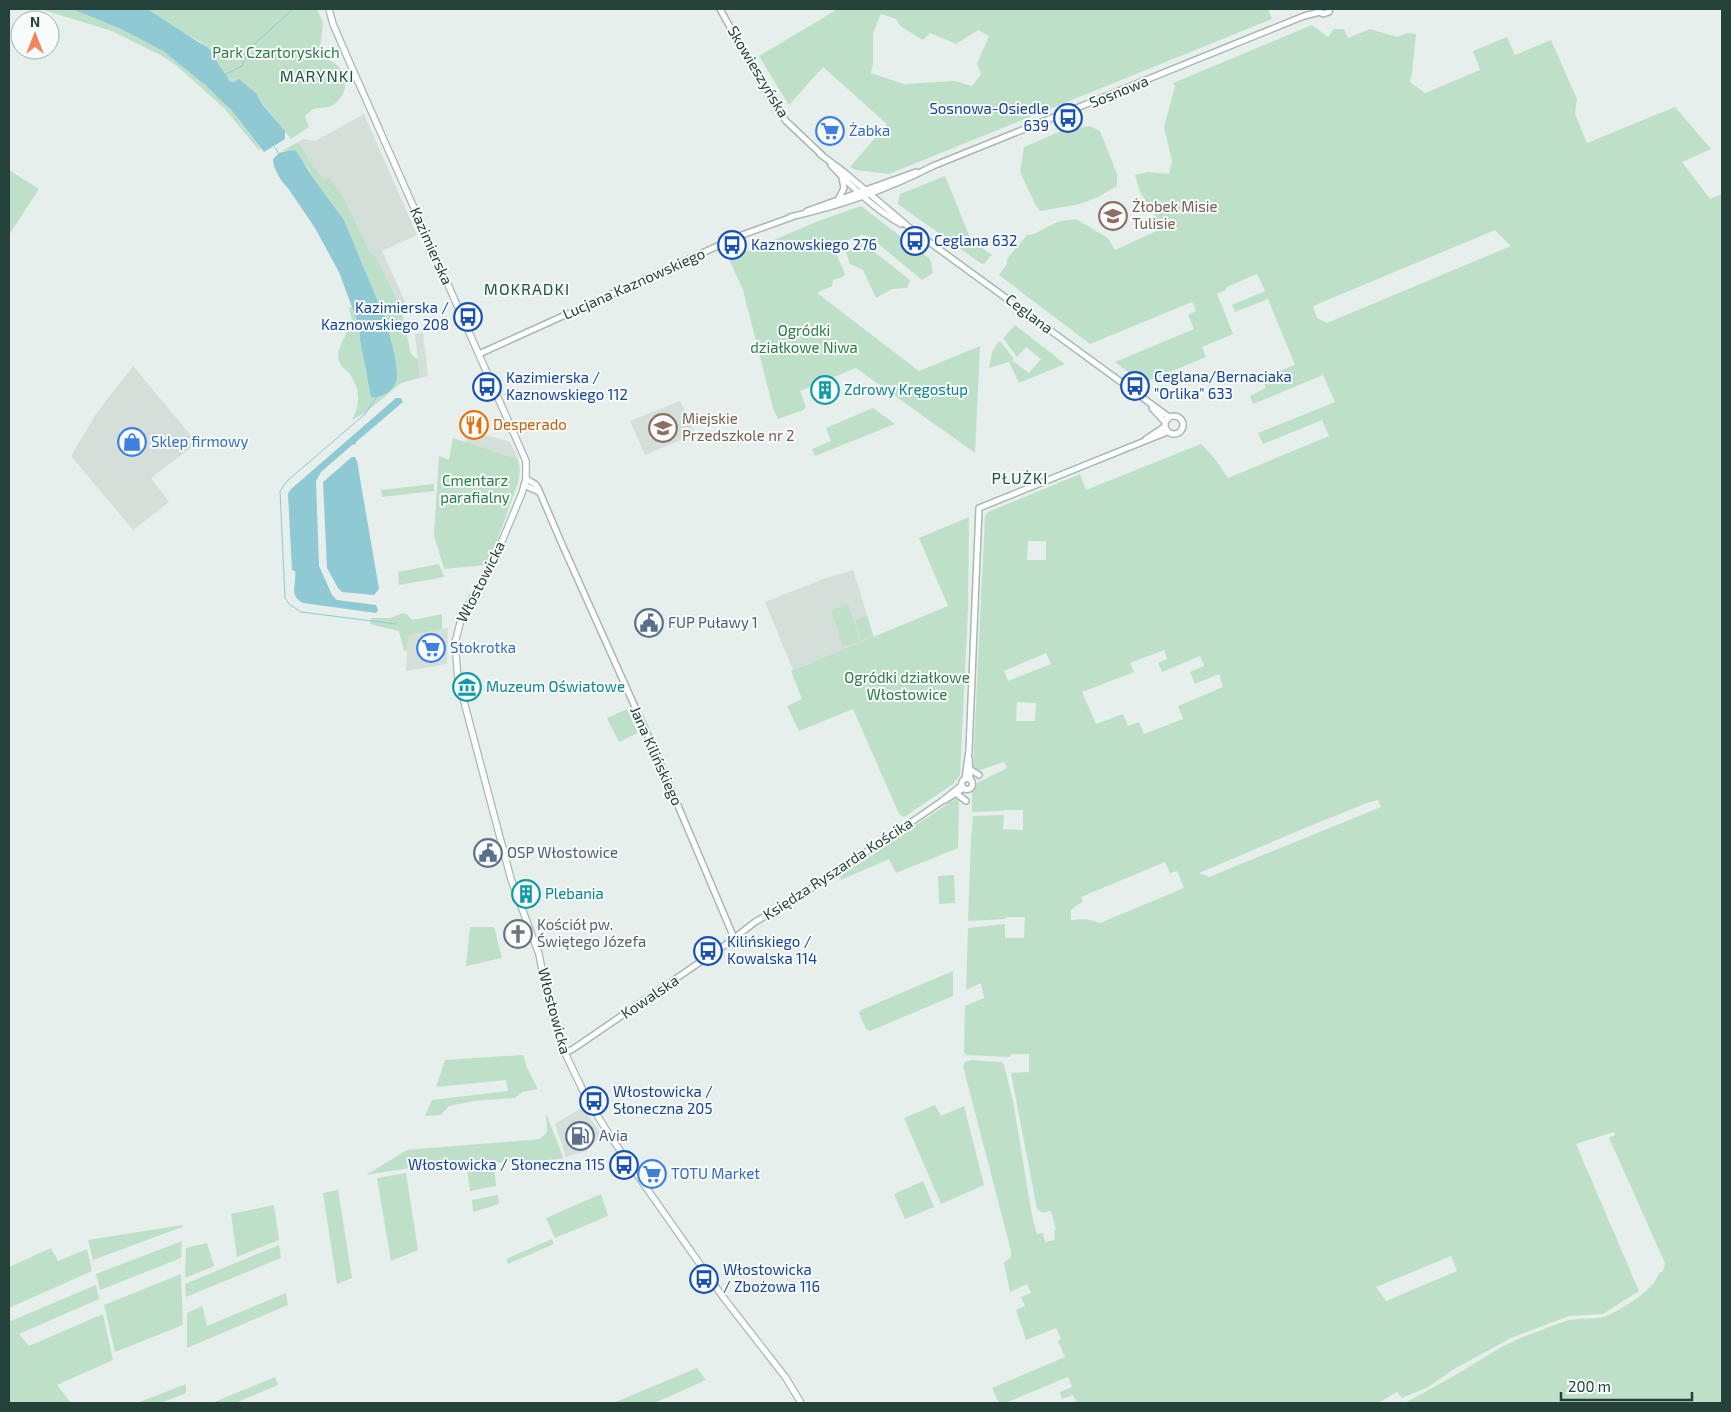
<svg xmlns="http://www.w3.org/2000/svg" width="1731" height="1412" font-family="'Exo 2',sans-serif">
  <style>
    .built { fill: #d4dfda }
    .green { fill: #bfe0c8; fill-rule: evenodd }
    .water { fill: #8ec9d4 }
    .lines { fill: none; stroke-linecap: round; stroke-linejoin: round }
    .stream { stroke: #8ec9d4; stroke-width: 1 }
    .tertiary-casing { stroke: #a8b8b2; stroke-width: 8 }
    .secondary-casing { stroke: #a4bbb3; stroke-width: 8 }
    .tertiary { stroke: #fff; stroke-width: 5 }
    .secondary { stroke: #fff; stroke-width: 5.5 }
    .labels { text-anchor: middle; stroke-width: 4; stroke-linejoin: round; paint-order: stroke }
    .park-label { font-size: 15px; fill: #2d7a4b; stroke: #f7fbf9 }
    .street-label { font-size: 15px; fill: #24423a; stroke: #f7fbf9 }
    .transit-label { font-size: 15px; fill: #164399; stroke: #f7fbf9; text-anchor: start }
    .shop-label { font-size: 15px; fill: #366cbe; stroke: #f7fbf9; text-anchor: start }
    .education-label { font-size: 15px; fill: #785e54; stroke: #f7fbf9; text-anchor: start }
    .culture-label { font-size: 15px; fill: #0d838f; stroke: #f7fbf9; text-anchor: start }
    .food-label { font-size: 15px; fill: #c56008; stroke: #f7fbf9; text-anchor: start }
    .service-label { font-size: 15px; fill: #4e5e75; stroke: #f7fbf9; text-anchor: start }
    .worship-label { font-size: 15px; fill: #5b616d; stroke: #f7fbf9; text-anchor: start }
    .neighbourhood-label { font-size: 16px; letter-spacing: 1px; fill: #1f5548; stroke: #f7fbf9 }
  </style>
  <rect width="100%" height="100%" fill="#e6efeb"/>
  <path class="built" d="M364,114L417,235L382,251L407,306L401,308L376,257L370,253L329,177L323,181L298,142L304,139L315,141Z
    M423,333L428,376L420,378L415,334Z
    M133,366L197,443L151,478L169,502L133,530L71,456L96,414Z
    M680,401L695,434L645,455L630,421Z
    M470,430L510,442L518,459L466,443Z
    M853,570L874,637L793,670L765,602L826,578Z
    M448,628L447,664L406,671L408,635Z
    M583,1107L602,1136L586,1148L587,1151L566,1157L555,1124Z"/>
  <path class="green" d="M40,9H72L121,29L163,51L204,84L233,112L261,149L259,150L224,108L176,65L160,55L112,31Z
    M142,9H317L323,23L319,57C346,61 355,89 333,105C326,109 320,107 314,109C311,110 307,114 305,116L309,127L291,139L262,103L257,94L234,82L229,81L228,77L220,68L216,58L206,45Z
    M838,9H1268L1272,19L889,174L856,170L850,167L887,124L823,67L789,105L759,56ZM881,14L896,19L900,26L923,40L930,33L956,44L978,30L989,36L977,64L981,74L972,86L955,81L904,84L871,73L873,64V33Z
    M1312,25L1328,37L1334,29H1344L1348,38L1370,29L1397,37L1407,33L1416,34L1412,74L1410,82L1425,93L1480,70L1473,51L1507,37L1515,55L1551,40L1577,99L1575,114L1587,143L1675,107L1711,149L1682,162L1710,199L1722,194V1403H1404C1424,1393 1444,1381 1464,1370C1485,1357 1507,1342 1531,1334C1543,1330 1557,1323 1570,1320C1584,1317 1597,1321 1611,1314C1627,1305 1653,1291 1659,1273L1663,1271L1665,1263L1609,1138L1615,1135L1614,1132L1576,1144L1639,1291L1603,1314L1569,1316L1511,1338L1454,1369L1428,1387L1402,1398L1397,1392L1378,1403H1071L1076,1401L1073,1395L1062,1399L1060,1392L1072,1387L1068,1377L1005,1403H999L992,1388L1065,1357L1058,1341L1061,1339L1056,1328L1026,1340L1016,1310L1025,1306L1021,1297L1031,1293L1027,1284L1010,1292L1004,1263L1011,1257V1251L963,1066L965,1062L971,1060L1002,1062L1004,1065L1013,1101L1032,1216L1037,1234L1043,1233L1045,1242L1055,1240L1054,1230H1056L1051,1211L1043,1213L1037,1209L1011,1073L1029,1072V1054H1011L1010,1057L966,1055L964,1052L965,1006L984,998L981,983L966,990L968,928L1005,924V938H1024L1025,917H1006L1005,919L968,921L971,839L973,816L1004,815L1003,829L1023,830V810H1004V811L972,812V792L977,783L1007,768L1004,762L980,770L976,769L973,766L985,516L988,512L1080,474L1086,490L1201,444L1216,460L1228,478L1329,436L1322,420L1263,444L1258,433L1335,402L1323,375L1253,404L1250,396L1266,388L1260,374L1267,376L1295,365L1268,299L1235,312L1232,305L1265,291L1257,274L1227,287L1226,290L1217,294L1233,334L1202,347L1206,357L1143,383L1115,362L1194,329L1188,315L1196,311L1192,302L1090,344L999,275L1007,264V259L1027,235L1034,234L1057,222L1076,219L1108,238L1115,250L1163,228L1140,192L1135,175L1148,172L1169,174L1172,161L1164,127L1175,86L1173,83ZM1495,230L1511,246L1327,323L1317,318L1313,306ZM1028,541H1046V560H1027ZM1164,650L1167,659L1158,663L1162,672L1200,656L1204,666L1190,672L1195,684L1219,674L1223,687L1178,706L1183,719L1144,734L1139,722L1128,726L1123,714L1096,724L1082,692L1134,672L1130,663ZM1046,653L1051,664L1008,681L1004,671ZM1017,702L1036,703L1035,721H1016ZM1378,800L1381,807L1209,877L1199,873L1305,828L1367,803ZM1165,862L1170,873L1177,871L1184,888L1100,923L1086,919L1071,920V910L1083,901L1081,897ZM1451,1256L1457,1271L1386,1301L1376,1287Z
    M1090,126L1100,131L1117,174V186L1098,197L1080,204L1040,211L1035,204L1020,172L1024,147L1066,129Z
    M298,142L323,180L329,177L343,197L370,253L376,257L401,308L411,354L418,360L420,378L401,383L366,412L352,420C361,404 360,388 349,373C346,370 340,366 339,361C335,352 345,337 349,328H354L349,308L352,307L359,326L360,340L366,372L369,380L370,392L397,378L391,338L386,321L344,220L314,179L309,169L291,150L282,151Z
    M9,170L39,189L9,235Z
    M945,176L971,240L993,256H990L985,263L982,264L898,204L900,194Z
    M861,206L930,259L933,273L922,280L869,236L862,235L838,244L836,253L845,274L843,277L833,280L832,286L817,293L919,371L980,346L975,453L856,368L800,391L806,407L803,410L778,419L773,408L743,290L729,259L821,220Z
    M860,245L868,247L910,280L907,288L892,289L876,298L863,270L850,264L846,252Z
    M1015,325L1065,364L1019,383L1009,362L989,368L992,352L998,342H1001L1014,359L1013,361L1029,373L1041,359L1026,347L1017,357L1003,338Z
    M873,408L895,424L815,456L812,449L831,441L826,428Z
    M453,438L518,459L520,470L518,483L490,560L486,565L444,569L434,535L439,456L449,460Z
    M434,484V491L382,497L381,490Z
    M969,517L968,609L960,775L953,784L904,817L899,814L853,709L799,731L787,706L802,699L791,671L948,606L919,538Z
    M439,564L444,577L399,585L398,572Z
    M848,604L860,641L843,647L831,610Z
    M403,613L408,615L412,620L442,614V629L408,635L407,650L404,651L399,631L370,624L371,618H390Z
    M867,616L873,636L861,640L855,620Z
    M627,709L638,733L619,742L607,718Z
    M955,799H959L958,848L896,873L889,859L841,880L840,876Z
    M954,875L955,903L939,904L938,876Z
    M470,927H494L502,958L466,966Z
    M953,971V996L870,1031L866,1029L859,1013L861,1010Z
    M523,1055L527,1068L538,1089L522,1092L515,1098L474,1101L449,1106L441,1115L425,1116L432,1100L508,1091L506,1080L436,1087L445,1060Z
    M935,1105L941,1116L964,1106L984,1185L941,1204L904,1118Z
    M546,1113L563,1157L562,1159L410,1168L366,1175L407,1150L540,1139L547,1132Z
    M494,1167L496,1186L470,1191L467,1169Z
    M406,1173L418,1250L391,1261L377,1178Z
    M923,1181L934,1207L905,1219L894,1194Z
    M338,1190L352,1278L337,1284L323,1193Z
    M601,1194L608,1216L555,1238L546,1218Z
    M498,1195L499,1204L473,1212L472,1200Z
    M274,1205L279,1240L237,1257L231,1214Z
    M182,1225V1227L93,1260L88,1240Z
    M552,1239L554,1244L508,1264L506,1259Z
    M182,1241L181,1258L100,1290L96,1274Z
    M207,1243L214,1266L185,1278L186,1248Z
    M279,1245L281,1258L186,1297L185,1284Z
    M51,1248L58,1261L87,1249L92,1271L9,1308V1267Z
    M181,1274L183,1325L115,1352L104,1305Z
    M96,1285L99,1299L19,1334L29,1346L103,1314L113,1360L57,1385L71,1403H9V1319L11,1321Z
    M286,1293L288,1305L187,1348V1313L202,1306L207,1326Z
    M697,1368L706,1380L659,1401L654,1403H613Z
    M275,1377L278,1385L235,1403H212Z
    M186,1384V1393L161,1403H137Z"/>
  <path class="water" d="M72,9H147L200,43C212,47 215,58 220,67C223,72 228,75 229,81L234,82L239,79L257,94L262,104L285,131V139L264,152L233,112L204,84L163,51L121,29Z
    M291,150L296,151L314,179L344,220L386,321C390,334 398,366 397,377C396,390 383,398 371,397L360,340L359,326L339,272L315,228L288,188C281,181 273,169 273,159L279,153Z
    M396,398H401L403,402L356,442V444L352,445L321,472L316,481L319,566L332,595L337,600L376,605L378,610L376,613L303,603C288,595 297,584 295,571L292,570L288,494L290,490Z
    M352,457H355L357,461L379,589L374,595L342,592L338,588L327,568L323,482Z"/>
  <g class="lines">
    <path class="stream" d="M226,74L242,66L249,49L293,9
      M275,147L279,154
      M377,396L365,414L287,481L280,491L285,598L289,604L301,612L396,624"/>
    <defs>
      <path id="tertiary" d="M720,9L771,100L786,121L822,155
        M1318,9L1320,12L1323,14L1329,12L1330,9
        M820,154L844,172L910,228L1169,417
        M831,165C851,186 875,210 901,224
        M839,198L844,188L842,178
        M807,211L916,172
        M790,217C840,206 888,189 933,166L1304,16L1320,12
        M479,354L742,235L792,217
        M1152,408L1165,422
        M1165 425a9 9 0 1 1 18 0a9 9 0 1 1-18 0Z
        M1146,439L1164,427
        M526,479L535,484L538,488L561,542L657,756L734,938
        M524,485L539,492
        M969,758L970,779
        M971,770L979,775
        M961.5 784a5.5 5.5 0 1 1 11 0a5.5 5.5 0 1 1-11 0Z
        M965,779L969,750L979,508L1167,432
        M957,794L966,801
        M945,800L964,788
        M565,1053L573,1049L728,943L755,922L795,899L913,821L942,801L962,785"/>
      <path id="secondary" d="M329,9L333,24L349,61L526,461V479L522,493L492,565L462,615L455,643L458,679L511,879L539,954L545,986L565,1053L586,1097L610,1136L723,1297L786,1378L801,1403"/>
    </defs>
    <use href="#tertiary" class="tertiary-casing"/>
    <use href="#secondary" class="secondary-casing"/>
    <use href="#tertiary" class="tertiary"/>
    <use href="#secondary" class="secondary"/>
  </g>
  <defs>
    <symbol id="bus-ring" viewBox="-11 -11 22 22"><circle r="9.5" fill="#f7fbf9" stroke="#1a4fb4" stroke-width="1.5"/><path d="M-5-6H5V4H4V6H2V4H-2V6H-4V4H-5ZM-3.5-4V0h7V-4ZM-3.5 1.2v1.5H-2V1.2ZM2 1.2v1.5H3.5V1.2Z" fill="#1a4fb4"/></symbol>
    <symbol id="supermarket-ring" viewBox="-11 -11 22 22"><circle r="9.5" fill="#f7fbf9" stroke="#3f7fe0" stroke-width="1.5"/><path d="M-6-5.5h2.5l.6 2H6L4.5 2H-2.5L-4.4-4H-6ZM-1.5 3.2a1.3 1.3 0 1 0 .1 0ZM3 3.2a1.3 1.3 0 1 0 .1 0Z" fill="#3f7fe0"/></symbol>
    <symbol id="school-ring" viewBox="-11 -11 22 22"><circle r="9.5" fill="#f7fbf9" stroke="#8d6e63" stroke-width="1.5"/><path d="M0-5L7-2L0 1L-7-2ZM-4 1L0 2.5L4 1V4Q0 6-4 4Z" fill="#8d6e63"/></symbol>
    <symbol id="building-ring" viewBox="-11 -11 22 22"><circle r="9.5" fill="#f7fbf9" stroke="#0f9aa8" stroke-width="1.5"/><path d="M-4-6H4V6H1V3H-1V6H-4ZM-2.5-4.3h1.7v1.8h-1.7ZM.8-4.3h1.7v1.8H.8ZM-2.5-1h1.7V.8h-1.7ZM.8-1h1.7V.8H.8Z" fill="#0f9aa8"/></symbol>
    <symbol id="restaurant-ring" viewBox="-11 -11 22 22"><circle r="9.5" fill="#f7fbf9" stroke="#e8710a" stroke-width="1.5"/><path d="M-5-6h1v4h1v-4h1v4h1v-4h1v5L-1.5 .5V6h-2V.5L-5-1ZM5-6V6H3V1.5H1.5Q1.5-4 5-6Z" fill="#e8710a"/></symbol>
    <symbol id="shop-ring" viewBox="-11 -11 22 22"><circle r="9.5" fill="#f7fbf9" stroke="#3f7fe0" stroke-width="1.5"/><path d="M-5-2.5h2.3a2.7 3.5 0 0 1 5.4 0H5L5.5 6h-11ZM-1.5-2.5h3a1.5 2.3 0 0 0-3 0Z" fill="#3f7fe0"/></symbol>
    <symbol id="civic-ring" viewBox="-11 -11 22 22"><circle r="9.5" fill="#f7fbf9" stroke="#5c6f8a" stroke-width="1.5"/><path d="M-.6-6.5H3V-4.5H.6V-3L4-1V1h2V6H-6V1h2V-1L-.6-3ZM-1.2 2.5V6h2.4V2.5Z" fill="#5c6f8a"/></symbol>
    <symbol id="museum-ring" viewBox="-11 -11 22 22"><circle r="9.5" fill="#f7fbf9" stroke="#0f9aa8" stroke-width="1.5"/><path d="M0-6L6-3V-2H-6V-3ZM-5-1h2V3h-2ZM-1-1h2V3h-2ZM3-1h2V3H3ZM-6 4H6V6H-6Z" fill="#0f9aa8"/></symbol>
    <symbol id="church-ring" viewBox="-11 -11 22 22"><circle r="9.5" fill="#f7fbf9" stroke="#6b7280" stroke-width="1.5"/><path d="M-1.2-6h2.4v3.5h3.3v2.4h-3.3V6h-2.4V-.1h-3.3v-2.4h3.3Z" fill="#6b7280"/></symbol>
    <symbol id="fuel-ring" viewBox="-11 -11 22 22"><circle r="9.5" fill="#f7fbf9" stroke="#5c6f8a" stroke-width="1.5"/><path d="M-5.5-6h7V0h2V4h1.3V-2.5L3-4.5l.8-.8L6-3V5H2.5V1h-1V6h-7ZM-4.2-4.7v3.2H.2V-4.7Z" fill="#5c6f8a"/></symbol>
  </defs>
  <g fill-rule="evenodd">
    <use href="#bus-ring" x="1052" y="102" width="32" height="32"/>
    <use href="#supermarket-ring" x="814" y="115" width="32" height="32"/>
    <use href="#school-ring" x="1097" y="200" width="32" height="32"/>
    <use href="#bus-ring" x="899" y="225" width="32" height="32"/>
    <use href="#bus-ring" x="716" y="229" width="32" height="32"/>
    <use href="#bus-ring" x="452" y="301" width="32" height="32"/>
    <use href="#bus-ring" x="1119" y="370" width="32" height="32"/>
    <use href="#bus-ring" x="471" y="371" width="32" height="32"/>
    <use href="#building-ring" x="809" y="374" width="32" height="32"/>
    <use href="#restaurant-ring" x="458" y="409" width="32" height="32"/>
    <use href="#school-ring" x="647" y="412" width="32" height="32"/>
    <use href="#shop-ring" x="116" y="426" width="32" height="32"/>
    <use href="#civic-ring" x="633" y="607" width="32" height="32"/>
    <use href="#supermarket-ring" x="415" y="632" width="32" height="32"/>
    <use href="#museum-ring" x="451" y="671" width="32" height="32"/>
    <use href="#civic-ring" x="472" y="837" width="32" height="32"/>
    <use href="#building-ring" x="510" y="878" width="32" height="32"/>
    <use href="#church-ring" x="502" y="918" width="32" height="32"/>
    <use href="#bus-ring" x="692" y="935" width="32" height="32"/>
    <use href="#bus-ring" x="578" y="1085" width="32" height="32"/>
    <use href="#fuel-ring" x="564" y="1120" width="32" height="32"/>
    <use href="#bus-ring" x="608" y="1149" width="32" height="32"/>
    <use href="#supermarket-ring" x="636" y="1158" width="32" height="32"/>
    <use href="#bus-ring" x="688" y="1263" width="32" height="32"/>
  </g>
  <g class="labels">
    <g class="park-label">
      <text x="276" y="58">Park Czartoryskich</text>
      <text x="804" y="336">Ogródki<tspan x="804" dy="17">działkowe Niwa</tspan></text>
      <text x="475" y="486">Cmentarz<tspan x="475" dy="17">parafialny</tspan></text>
      <text x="907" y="683">Ogródki działkowe<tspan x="907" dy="17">Włostowice</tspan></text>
    </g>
    <g class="street-label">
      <text transform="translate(758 72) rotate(59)" y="5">Skowieszyńska</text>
      <text transform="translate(1119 92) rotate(-22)" y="5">Sosnowa</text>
      <text transform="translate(431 246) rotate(66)" y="5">Kazimierska</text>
      <text transform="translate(634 284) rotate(-24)" y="5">Lucjana Kaznowskiego</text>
      <text transform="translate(1029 314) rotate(37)" y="5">Ceglana</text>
      <text transform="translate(481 582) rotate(-63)" y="5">Włostowicka</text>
      <text transform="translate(656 756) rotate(66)" y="5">Jana Kilińskiego</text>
      <text transform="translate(838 869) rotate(-33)" y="5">Księdza Ryszarda Kościka</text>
      <text transform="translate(650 997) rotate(-34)" y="5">Kowalska</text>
      <text transform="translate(554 1011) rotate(75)" y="5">Włostowicka</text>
    </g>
    <g class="transit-label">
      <text x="1049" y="114" text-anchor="end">Sosnowa-Osiedle<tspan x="1049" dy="17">639</tspan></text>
      <text x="934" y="246">Ceglana 632</text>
      <text x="751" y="250">Kaznowskiego 276</text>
      <text x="449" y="313" text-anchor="end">Kazimierska /<tspan x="449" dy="17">Kaznowskiego 208</tspan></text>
      <text x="1154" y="382">Ceglana/Bernaciaka<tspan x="1154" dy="17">"Orlika" 633</tspan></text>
      <text x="506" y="383">Kazimierska /<tspan x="506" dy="17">Kaznowskiego 112</tspan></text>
      <text x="727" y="947">Kilińskiego /<tspan x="727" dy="17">Kowalska 114</tspan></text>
      <text x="613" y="1097">Włostowicka /<tspan x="613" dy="17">Słoneczna 205</tspan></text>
      <text x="605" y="1170" text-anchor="end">Włostowicka / Słoneczna 115</text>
      <text x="723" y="1275">Włostowicka<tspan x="723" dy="17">/ Zbożowa 116</tspan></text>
    </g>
    <g class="shop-label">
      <text x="849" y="136">Żabka</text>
      <text x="151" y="447">Sklep firmowy</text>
      <text x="450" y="653">Stokrotka</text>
      <text x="671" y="1179">TOTU Market</text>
    </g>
    <g class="education-label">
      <text x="1132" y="212">Żłobek Misie<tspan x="1132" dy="17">Tulisie</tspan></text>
      <text x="682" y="424">Miejskie<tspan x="682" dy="17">Przedszkole nr 2</tspan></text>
    </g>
    <g class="culture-label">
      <text x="844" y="395">Zdrowy Kręgosłup</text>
      <text x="486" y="692">Muzeum Oświatowe</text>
      <text x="545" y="899">Plebania</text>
    </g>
    <g class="food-label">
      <text x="493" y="430">Desperado</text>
    </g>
    <g class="service-label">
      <text x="668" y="628">FUP Puławy 1</text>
      <text x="507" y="858">OSP Włostowice</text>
      <text x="599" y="1141">Avia</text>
    </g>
    <g class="worship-label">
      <text x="537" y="930">Kościół pw.<tspan x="537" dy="17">Świętego Józefa</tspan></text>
    </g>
    <g class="neighbourhood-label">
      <text x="317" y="82">MARYNKI</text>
      <text x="527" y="295">MOKRADKI</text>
      <text x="1020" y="484">PŁUŻKI</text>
    </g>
  </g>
  <rect width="1731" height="1412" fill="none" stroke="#24423a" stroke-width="20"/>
  <g transform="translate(35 35)"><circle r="24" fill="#f7fbf9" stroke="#a3b1ad"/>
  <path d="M0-4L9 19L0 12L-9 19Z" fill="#f4845f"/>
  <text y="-8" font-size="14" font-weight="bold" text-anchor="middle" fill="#24423a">N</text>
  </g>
  <path d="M1561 1392v8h131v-8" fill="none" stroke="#24423a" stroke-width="2.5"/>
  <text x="1568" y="1392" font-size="15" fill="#24423a" stroke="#f7fbf9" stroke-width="4" paint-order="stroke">200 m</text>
</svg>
